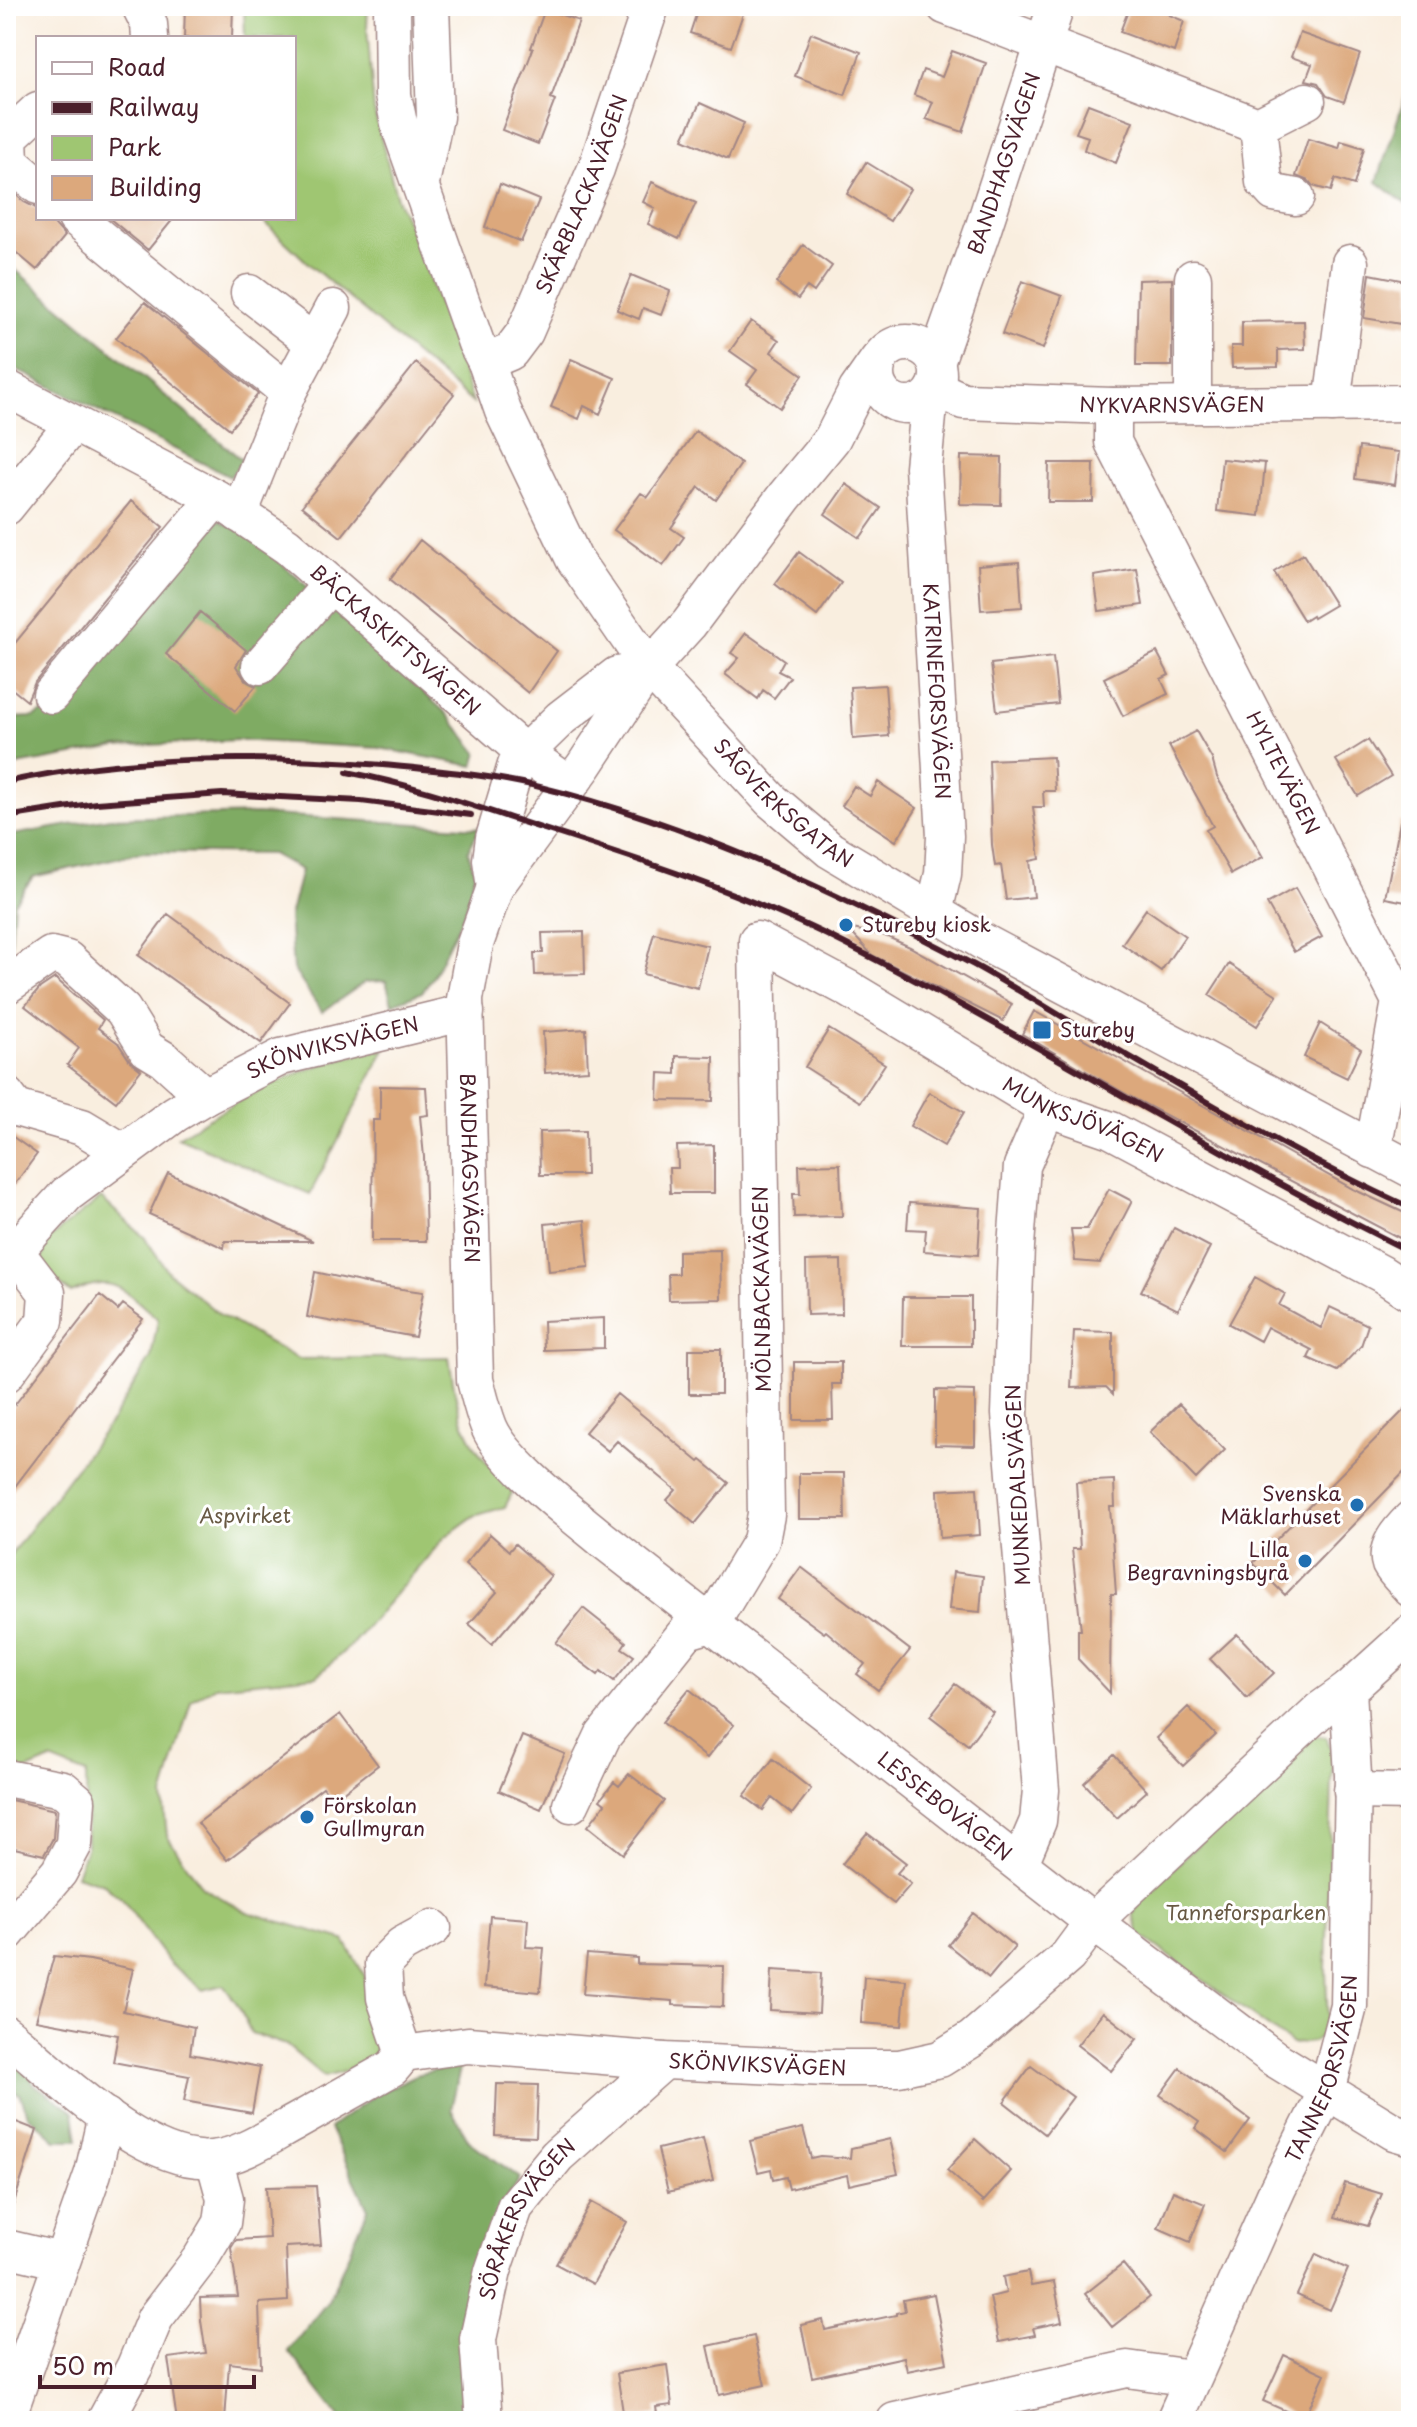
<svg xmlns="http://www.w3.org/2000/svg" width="1417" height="2427" font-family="'Playpen Sans',sans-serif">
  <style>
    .green { fill: #9fc672; stroke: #74724e; stroke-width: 2 }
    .forest { fill: #7fab64; stroke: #646548; stroke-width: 2 }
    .building { fill: #dca87c }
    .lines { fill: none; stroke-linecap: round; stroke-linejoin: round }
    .minor-casing { stroke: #a28685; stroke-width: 39 }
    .minor { stroke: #fff; stroke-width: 36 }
    .rail { stroke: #4a1f2b; stroke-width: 6 }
    .poi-dot { fill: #1f6fb2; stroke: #fff; stroke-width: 3 }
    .labels { text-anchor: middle; stroke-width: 6; stroke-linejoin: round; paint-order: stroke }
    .street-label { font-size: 20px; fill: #4a1f2b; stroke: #fff }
    .poi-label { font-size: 20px; fill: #4a1f2b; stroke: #fff; text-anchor: start }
    .park-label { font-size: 20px; fill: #685944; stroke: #fff }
  </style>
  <rect width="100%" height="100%" fill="#fff"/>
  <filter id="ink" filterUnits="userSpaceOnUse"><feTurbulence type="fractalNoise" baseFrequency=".0125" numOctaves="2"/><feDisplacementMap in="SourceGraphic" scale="16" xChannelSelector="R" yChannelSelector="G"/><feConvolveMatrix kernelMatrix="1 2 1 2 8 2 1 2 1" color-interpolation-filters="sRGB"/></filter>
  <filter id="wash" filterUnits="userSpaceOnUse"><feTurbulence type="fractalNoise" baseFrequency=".006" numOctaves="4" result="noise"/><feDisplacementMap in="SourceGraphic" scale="32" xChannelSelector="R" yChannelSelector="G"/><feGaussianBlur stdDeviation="1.8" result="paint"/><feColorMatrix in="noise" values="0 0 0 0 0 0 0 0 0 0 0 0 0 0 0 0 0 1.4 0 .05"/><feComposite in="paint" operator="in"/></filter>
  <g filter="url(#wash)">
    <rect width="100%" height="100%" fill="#f9eedf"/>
    <path class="green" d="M244,6H368L367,27L374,111L397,199L418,246L473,403L311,266L260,218H294V38H245Z
      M385,1049L310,1194L178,1137C243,1096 309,1061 385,1049Z
      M101,1198L145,1238L169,1273L219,1314L298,1359L449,1357C459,1423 465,1443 513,1491L505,1507L474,1516L445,1537L353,1643L317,1676L215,1686L191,1701L163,1797L167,1836L202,1887L247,1912L344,1940L371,1987L382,2030L373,2057L343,2072L324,2077L286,2045L251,2033L238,2005L223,1985L203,1990L170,1964L122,1899L104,1884L76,1875L87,1846L86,1774L51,1760L27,1770L6,1774V1561L112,1420L151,1357L158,1319C125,1292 115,1271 71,1293L39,1267L47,1240Z
      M1312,1736L1326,1737L1333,1752L1326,1969L1328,2030L1312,2042L1292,2044L1139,1934L1133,1914L1146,1894Z"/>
    <path class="forest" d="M1411,79V208L1377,182Z
      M6,262L242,460L230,477L6,364Z
      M219,520L254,538L447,714L478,753L474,766L379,748L236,740L117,747L6,767V715L10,718L34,717L71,696Z
      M256,814L480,828L468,851L475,872L466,909L433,977L422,992L392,1004L386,981L365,982L322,1012L293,969L289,917L301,870L272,854L143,852L33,877L14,903L9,969L6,971V836L110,818Z
      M6,2053L21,2057L34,2084L74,2112L78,2140H56L28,2115L20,2094L6,2088Z
      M461,2064L451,2109L469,2141L520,2178L497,2215L466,2305L462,2400L468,2421H343L288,2351L328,2301L368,2209L330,2128L376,2094L416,2075Z"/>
    <g id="blocks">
      <path class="building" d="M185,6H233L232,38H184Z
        M699,6H728L744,11L731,47L690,33Z
        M1130,6H1172L1169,15L1184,21L1174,52L1120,32Z
        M545,9L579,21L551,98L555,100L538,144L502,130L533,49L531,48Z
        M811,33L861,52L845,95L795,76Z
        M1300,33L1360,54L1344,102L1327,96L1318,83L1306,80L1312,64L1291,57Z
        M952,51L986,63L963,132L926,119L933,102L914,95L923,70L942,77Z
        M700,103L744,123L728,159L683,139Z
        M1088,104L1133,121L1116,163L1084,150L1088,137L1076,133Z
        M1308,139L1339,148L1341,141L1364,148L1354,185L1335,179L1331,191L1313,186L1309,181L1296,176Z
        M866,162L910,189L890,221L847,194Z
        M652,182L696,203L679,239L648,224L655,208L643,202Z
        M500,184L539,200L521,242L485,227Z
        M6,186L24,202L38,209V218H49L65,236L37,270L6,244Z
        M109,218H174L148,250Z
        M803,245L832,266L814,292L807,287L798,299L776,283Z
        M1370,274L1411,282V307L1407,325L1364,318Z
        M631,275L670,291L661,315L643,308L639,319L617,310Z
        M1172,279V366H1136L1138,280Z
        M1022,281L1062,296L1043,349L1002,334Z
        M145,302L258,394L230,429L116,338Z
        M751,321L779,340L771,352L803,375L780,408L747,384L757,370L730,351Z
        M1304,321L1305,349L1278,350V367L1232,368L1231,346H1242V322Z
        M571,359L615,378L600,414L584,406L579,419L551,407Z
        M416,363L454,394L341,537L302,506Z
        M696,431L741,464L716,500L699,487L671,528L684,537L663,566L614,530L641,493L648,497Z
        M1359,447L1399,452L1395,485L1355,479Z
        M961,456L1002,457L1001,505L960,504Z
        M1222,459L1265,463L1260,516L1217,511Z
        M1049,463H1094L1093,502H1048Z
        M846,484L881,508L860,538L825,514Z
        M131,501L163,527L35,682L27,701L6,684V654Z
        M420,540L557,651L528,693L390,579Z
        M799,552L841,583L817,616L775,584Z
        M1303,554L1335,605L1313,618L1312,616L1304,621L1274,572Z
        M1019,562L1022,607L981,610L978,565Z
        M1137,569L1143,605L1099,611L1094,576Z
        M200,612L246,650L236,666L246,681L256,686L235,711L166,654Z
        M746,633L784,660L778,671L790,677L774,698L763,690L758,699L725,674L739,658L731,653Z
        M1157,652L1169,675L1161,679L1168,694L1123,716L1104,678Z
        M1053,657L1058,704L997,711L991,664Z
        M885,685L889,736L853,739L850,687Z
        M1196,731L1212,759L1217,777L1263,857L1231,874L1206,830L1213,826L1169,746Z
        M1368,740L1391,776L1358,796L1336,760Z
        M1053,757L1055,791H1043L1044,807H1033L1040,859L1030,861L1034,897L1006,900L1001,865L995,866L992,845L989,760Z
        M878,782L917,808L896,841L842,806L854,786L870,796Z
        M1400,822L1411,823V903L1385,898Z
        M1295,888L1322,937L1294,952L1267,904Z
        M1146,909L1185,936L1161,971L1122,944Z
        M168,914L290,1003L261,1043L138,955Z
        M847,928L883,935L910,947L1012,1004L1003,1021L872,955Z
        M584,932L585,974L535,975L534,953H543L542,933Z
        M654,933L708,946L698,988L643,974Z
        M1229,964L1277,995L1257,1026L1209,995Z
        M55,978L103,1020L98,1028L118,1043L130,1061L141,1070L116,1102L67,1065L79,1048L25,1006L40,988Z
        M1034,1011L1353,1189L1411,1216V1244L1135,1099L1022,1034Z
        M1320,1023L1361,1049L1347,1078L1304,1057Z
        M586,1029L588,1070L545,1073L543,1032Z
        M829,1029L885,1064L860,1102L805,1067Z
        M676,1056L714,1057L713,1101L658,1100L659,1073L676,1074Z
        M380,1086L426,1087L428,1115L420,1116L424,1157L426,1241H372L373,1120H380Z
        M929,1092L964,1112L944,1146L910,1126Z
        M585,1131L586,1175H540L539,1132Z
        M6,1132L37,1154L6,1196Z
        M714,1145V1193H670L669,1168H678L677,1146Z
        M840,1164L842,1216L794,1217L793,1194H800L799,1165Z
        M168,1173L258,1215L313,1241H225L224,1248L149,1214Z
        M1109,1189L1132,1201L1100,1263L1075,1261L1071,1229H1087Z
        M909,1203L981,1208L978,1255L924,1251L926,1230L907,1229Z
        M585,1220L589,1267L549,1271L545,1224Z
        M1174,1228L1210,1247L1178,1310L1141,1291Z
        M720,1250L721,1299L669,1300L668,1274H678V1251Z
        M841,1260L842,1314L807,1315L806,1261Z
        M315,1272L374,1285L423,1292L415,1337L307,1317Z
        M1255,1277L1285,1294L1279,1305L1321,1328L1330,1307L1368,1325L1361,1346L1337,1371L1308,1358L1312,1350L1267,1327L1260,1341L1229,1324Z
        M100,1295L118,1310L123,1304L143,1319L6,1498V1416Z
        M903,1297H971V1346H902Z
        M604,1318V1348L544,1350L543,1321Z
        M1074,1331L1113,1332V1394L1106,1387L1071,1388Z
        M689,1349H721V1394H689Z
        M794,1362H841V1384H832L833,1420H794Z
        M935,1390L975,1391V1446L935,1445Z
        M617,1394L699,1462L701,1460L729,1483L695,1524L667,1500L676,1490L617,1441L608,1451L585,1432Z
        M1411,1403V1465L1285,1595L1253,1563Z
        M1179,1404L1225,1450L1196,1479L1150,1432Z
        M799,1473H844L845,1519H799Z
        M1114,1480L1115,1507H1110L1116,1594H1111L1110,1693L1078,1659V1630H1081L1072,1549H1080L1076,1482Z
        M977,1488L980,1535L940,1538L938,1490Z
        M490,1534L509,1551L515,1544L551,1576L492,1644L469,1624L497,1592L465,1564Z
        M801,1567L910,1650L878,1690L857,1674L865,1664L826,1631L824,1633L778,1599Z
        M953,1572L983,1576L980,1612L949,1609Z
        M583,1608L626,1642L622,1648L634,1656L614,1681L601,1671L598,1675L556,1643Z
        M1237,1634L1274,1673L1247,1698L1210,1659Z
        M955,1684L993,1712L968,1745L930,1716Z
        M689,1689L734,1725L707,1758L662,1722Z
        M1188,1707L1216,1735L1183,1766L1156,1738Z
        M340,1714L378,1765L333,1800L323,1787L227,1860L198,1823Z
        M522,1736L565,1754L541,1809L499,1791Z
        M1114,1755L1147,1791L1117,1818L1084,1783Z
        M773,1759L811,1789L792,1814L772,1798L763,1810L744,1796Z
        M629,1774L664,1801L623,1854L588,1826L605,1804L600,1800L614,1782L619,1786Z
        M6,1799L55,1810L53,1838L44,1855L6,1846Z
        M867,1833L906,1863L897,1873L911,1884L894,1904L842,1864Z
        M973,1913L1015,1947L989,1978L948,1945Z
        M490,1916L528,1919L526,1947L544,1948L540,1992L484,1987Z
        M587,1954L637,1958V1964L724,1966L723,2007L673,2005V2001L583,1994Z
        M54,1956L90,1960L133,1969L123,2011L194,2027L190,2054L260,2067L252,2113L184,2101L189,2076L113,2062L118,2035L36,2020Z
        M772,1970L821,1973L819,2013L770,2010Z
        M864,1977L906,1980L902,2026L861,2023Z
        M1103,2012L1137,2039L1111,2071L1077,2045Z
        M1031,2066L1073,2097L1045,2134L1004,2102Z
        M1180,2068L1250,2120L1227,2152L1195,2128L1199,2122L1160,2095Z
        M497,2084L538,2085L536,2137L495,2135Z
        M6,2118L37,2130L11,2212L6,2211Z
        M803,2128L811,2158L820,2156L850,2158L851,2148L890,2139L898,2174L849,2185L847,2175L789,2189L786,2177L773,2180L771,2169L758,2172L750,2141Z
        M703,2138L713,2181L668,2192L658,2149Z
        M975,2139L1011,2171L983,2202L947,2170Z
        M1345,2183L1382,2194L1368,2226L1335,2217Z
        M316,2186L321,2245L286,2247L288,2301L259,2303L261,2367L229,2363L225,2421H177L168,2358L206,2353L201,2321L200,2298L238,2297L231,2248L236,2240L269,2238L266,2187Z
        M1173,2191L1205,2204L1190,2242L1158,2228Z
        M591,2202L627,2222L593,2284L556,2264Z
        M1316,2254L1348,2269L1330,2310L1297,2295Z
        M1123,2264L1150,2297L1112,2327L1085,2294Z
        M1028,2272L1031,2286L1054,2282L1062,2322L1033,2328L1035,2335L999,2342L990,2297L1006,2293L1003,2277Z
        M934,2294L947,2363L907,2371L904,2357L812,2377L801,2325L823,2320L825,2330L896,2315V2313L905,2311L903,2300Z
        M754,2336L765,2385L719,2395L708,2346Z
        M1284,2355L1325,2374L1304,2419L1263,2401Z
        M667,2365L672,2405L656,2407L657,2414L624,2419L617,2373Z"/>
    </g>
  </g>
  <g filter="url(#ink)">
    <use href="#blocks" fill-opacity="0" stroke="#a28685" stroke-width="2"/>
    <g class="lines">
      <defs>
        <g id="minor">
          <path d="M140,6L149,24L150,38"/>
          <path id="s1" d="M392,6L393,95L400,128L476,343L486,362L503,411L574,559L649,668L771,800L830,850L987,944L1411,1169"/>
          <path d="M945,6L1258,126L1307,101"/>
          <path d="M38,110L9,137L10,162L38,186"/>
          <path d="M1258,126L1264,182L1274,193L1296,197"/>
          <path d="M421,183L435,117L431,6"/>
          <path d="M76,218L288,392"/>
          <path d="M1193,278V405"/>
          <path d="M249,293L313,342"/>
          <circle cx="907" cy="374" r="31"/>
          <path id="s2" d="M878,360L857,390L832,439L785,496L689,624L649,668L584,766L495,887L475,944L465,999L475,1380C479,1395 483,1412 489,1427C504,1463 572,1514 603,1540L1093,1922L1275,2059L1394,2132L1411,2137"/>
          <path id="s3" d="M486,362L510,352L525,332L596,169L651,6"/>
          <path id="s4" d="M936,362L982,232L1056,6"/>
          <path id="s5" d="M6,388L216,498L287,546L525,753L570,785"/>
          <path id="s6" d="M935,388L963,401L1113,406L1411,403"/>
          <path id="s7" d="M930,396L923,467L945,836L943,874L934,912"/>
          <path d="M1332,404L1350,263"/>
          <path id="s8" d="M1113,406V442L1400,1001L1373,1150"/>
          <path d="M6,507L73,424"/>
          <path d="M239,514L288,392L333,308"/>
          <path d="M260,666L331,584"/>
          <path d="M51,695L216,498"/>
          <path d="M495,887L491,860L494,838L516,765L525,753L561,718L617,675L649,668"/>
          <path d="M6,986L51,955L67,959L123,1010L147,1049L165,1060L205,1096"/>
          <path d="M6,1095L16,1108L82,1127L122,1151"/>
          <path d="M6,1244L15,1251L47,1293L45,1321L6,1374"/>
          <path id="s9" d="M6,1264L15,1251L67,1194L175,1114L205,1096L281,1057L466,1012"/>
          <path d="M1411,1519C1400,1530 1384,1547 1390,1564C1394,1572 1405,1582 1411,1589"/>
          <path d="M6,1778L63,1789L77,1801L74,1844L59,1872L6,1934"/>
          <path d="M1352,1791L1411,1792"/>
          <path id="s10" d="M571,1804L603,1736L687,1631L711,1624L761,1541L766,1515L757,940L849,989L1047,1108L1111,1130L1382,1274L1411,1293"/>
          <path d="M1020,1863L1038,1821L1041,1790L1010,1414L1016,1246L1022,1166L1047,1108"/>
          <path id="s11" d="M6,2034C55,2074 145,2166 212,2159C242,2156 270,2136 296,2122C328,2104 360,2086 392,2068L404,2054L468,2045L664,2061L826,2068H899L940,2059L972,2039L1068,1956L1093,1922L1320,1710L1348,1690L1411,1633"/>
          <path d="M404,2054L385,1998L383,1964L402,1945L433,1928"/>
          <path d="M6,2248L61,2261"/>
          <path d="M6,2421L93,2173L106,2116"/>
          <path d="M105,2421L135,2366L155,2318L201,2258L222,2223L225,2199L214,2159"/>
          <path id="s12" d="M484,2421L478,2339L493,2271L515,2207L557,2156L664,2061"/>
          <path d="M895,2421L1127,2369L1191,2378"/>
          <path id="s13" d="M1174,2421L1278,2188L1327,2091L1349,2006L1353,1775L1348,1690"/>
        </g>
      </defs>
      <use href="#minor" class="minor-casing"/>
      <use href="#minor" class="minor"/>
      <path class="rail" d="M347,772C415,785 479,808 544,829C641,860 736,891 827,935C1025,1033 1212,1154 1411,1252
        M6,782C130,755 257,755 383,765C435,770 490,775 540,787C692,824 837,893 974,965C1016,988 1057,1014 1098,1038C1200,1098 1303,1159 1411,1208
        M6,817L96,803L222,794L361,801L471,815"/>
    </g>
  </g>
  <g class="poi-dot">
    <circle cx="846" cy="925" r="8"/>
    <rect x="1032" y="1020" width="20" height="20" rx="4"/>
    <circle cx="1357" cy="1505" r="8"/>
    <circle cx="1305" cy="1561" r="8"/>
    <circle cx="307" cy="1817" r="8"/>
  </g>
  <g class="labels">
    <g class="street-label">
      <text dy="7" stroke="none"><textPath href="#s4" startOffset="210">BANDHAGSVÄGEN</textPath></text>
      <text dy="7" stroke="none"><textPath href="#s3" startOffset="200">SKÄRBLACKAVÄGEN</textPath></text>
      <text dy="7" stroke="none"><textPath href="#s6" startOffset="240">NYKVARNSVÄGEN</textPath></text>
      <text dy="7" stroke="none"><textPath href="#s5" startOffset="466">BÄCKASKIFTSVÄGEN</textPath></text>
      <text dy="7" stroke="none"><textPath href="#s7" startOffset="296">KATRINEFORSVÄGEN</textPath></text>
      <text dy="7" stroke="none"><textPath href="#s8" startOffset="408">HYLTEVÄGEN</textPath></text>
      <text dy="7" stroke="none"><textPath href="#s1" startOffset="912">SÅGVERKSGATAN</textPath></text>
      <text dy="7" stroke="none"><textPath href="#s9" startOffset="400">SKÖNVIKSVÄGEN</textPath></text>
      <text dy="7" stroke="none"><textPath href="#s10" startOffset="1306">MUNKSJÖVÄGEN</textPath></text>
      <text dy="7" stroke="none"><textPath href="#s2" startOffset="938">BANDHAGSVÄGEN</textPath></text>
      <text transform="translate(762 1289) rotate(-91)" y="7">MÖLNBACKAVÄGEN</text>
      <text transform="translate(1018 1485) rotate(-93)" y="7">MUNKEDALSVÄGEN</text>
      <text dy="7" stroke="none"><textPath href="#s2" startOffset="1794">LESSEBOVÄGEN</textPath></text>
      <text dy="7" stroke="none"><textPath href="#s11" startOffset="822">SKÖNVIKSVÄGEN</textPath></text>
      <text dy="7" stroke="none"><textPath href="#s13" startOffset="384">TANNEFORSVÄGEN</textPath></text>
      <text dy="7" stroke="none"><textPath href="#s12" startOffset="214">SÖRÅKERSVÄGEN</textPath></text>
    </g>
    <g class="poi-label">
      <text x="862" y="932">Stureby kiosk</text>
      <text x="1060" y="1037">Stureby</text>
      <text x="1341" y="1501" text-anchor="end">Svenska<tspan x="1341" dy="23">Mäklarhuset</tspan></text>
      <text x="1289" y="1557" text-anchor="end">Lilla<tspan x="1289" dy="23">Begravningsbyrå</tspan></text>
      <text x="323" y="1813">Förskolan<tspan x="323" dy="23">Gullmyran</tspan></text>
    </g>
    <g class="park-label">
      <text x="245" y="1523">Aspvirket</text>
      <text x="1246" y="1920">Tanneforsparken</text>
    </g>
  </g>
  <rect width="1417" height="2427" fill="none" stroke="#fff" stroke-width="32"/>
  <rect x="36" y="36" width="260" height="184" fill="#ffffff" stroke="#b7a5aa" stroke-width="2"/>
  <rect x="52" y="62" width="40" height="12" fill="#ffffff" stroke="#b7a5aa" stroke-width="2"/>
  <text x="108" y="76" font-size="24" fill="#4a1f2b">Road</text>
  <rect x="52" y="102" width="40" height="12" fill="#4a1f2b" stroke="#b7a5aa" stroke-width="2"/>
  <text x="108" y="116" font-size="24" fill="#4a1f2b">Railway</text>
  <rect x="52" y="136" width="40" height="24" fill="#9fc672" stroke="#b7a5aa" stroke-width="2"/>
  <text x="108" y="156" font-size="24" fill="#4a1f2b">Park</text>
  <rect x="52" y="176" width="40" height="24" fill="#dca87c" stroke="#b7a5aa" stroke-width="2"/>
  <text x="108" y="196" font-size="24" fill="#4a1f2b">Building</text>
  <path d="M40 2375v12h214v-12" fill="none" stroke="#4a1f2b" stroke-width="4"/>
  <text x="52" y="2375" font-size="24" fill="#4a1f2b" stroke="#ffffff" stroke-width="6" paint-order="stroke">50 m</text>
</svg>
